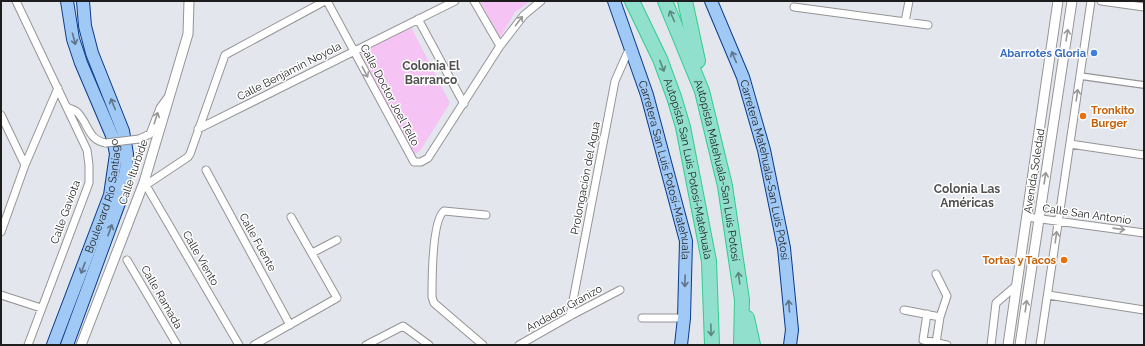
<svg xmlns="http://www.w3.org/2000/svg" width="1145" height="346" font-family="Raleway,sans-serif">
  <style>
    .park { fill: #f5c3f4 }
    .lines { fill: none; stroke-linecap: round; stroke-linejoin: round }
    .pedestrian-casing { stroke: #949494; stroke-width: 8 }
    .minor-casing { stroke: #949494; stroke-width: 9 }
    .tertiary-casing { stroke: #949494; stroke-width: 11 }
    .primary-casing { stroke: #0a3b8c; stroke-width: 14 }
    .motorway-casing { stroke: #30cc8f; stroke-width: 16 }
    .pedestrian { stroke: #fff; stroke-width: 5.5 }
    .minor { stroke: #fff; stroke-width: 7 }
    .tertiary { stroke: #fff; stroke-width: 9 }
    .primary { stroke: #a1c9f5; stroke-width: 12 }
    .motorway { stroke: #90e0cd; stroke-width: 14 }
    .minor-bridge-casing { stroke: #949494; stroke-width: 9; stroke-linecap: butt }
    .minor-bridge { stroke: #fff; stroke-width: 7 }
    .oneway { stroke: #5c887e }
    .oneway2 { stroke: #999 }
    .oneway3 { stroke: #5f7389 }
    .shop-dot { fill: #3f7fe0; stroke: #fff; stroke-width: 1.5 }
    .food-dot { fill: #e8710a; stroke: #fff; stroke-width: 1.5 }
    .labels { text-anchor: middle; stroke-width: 3; stroke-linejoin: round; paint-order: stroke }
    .shop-label { font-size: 11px; font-weight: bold; fill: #366cbe; stroke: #fff; text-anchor: end }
    .street-label { font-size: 11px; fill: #1d1d1d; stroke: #fff }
    .food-label { font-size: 11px; font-weight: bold; fill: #c56008; stroke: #fff; text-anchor: start }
    .neighbourhood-label { font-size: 12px; font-weight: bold; fill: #505050; stroke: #fff }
  </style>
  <rect width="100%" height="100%" fill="#e3e7ed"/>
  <path class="park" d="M480,1H531L515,12L500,38Z
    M411,27L450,103L420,151L413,155L361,53Z"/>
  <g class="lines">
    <defs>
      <path id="pedestrian" d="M1080,76L1144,85"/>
      <path id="minor" d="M16,1L87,150L89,165V183L28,345
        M327,1L414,162H421L428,158L500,46L524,15L541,1
        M474,1L500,46
        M1101,1L1144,7
        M794,7L928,25
        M418,19L464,104
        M905,22L909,1
        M67,107C70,109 76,110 78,113C89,125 88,140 106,143
        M1,115L25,165
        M198,129L455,1
        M139,139L150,134L160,108L168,97
        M1070,144L1144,155
        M206,170L290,325
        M144,182L239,345
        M146,185L188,157L190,154L225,55L325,1
        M1027,217L1144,233
        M1,232L25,165L58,88
        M312,253L337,240
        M127,260L177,345
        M936,274L947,296L940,317
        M1,295L41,308
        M1048,295L1144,310
        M904,310L940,317L936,343
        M927,314L923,340L947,345
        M570,316L615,81L630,47
        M642,318H684
        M254,345L337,298L291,217
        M366,345L403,326L429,345
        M483,345L434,303L432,297C432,281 432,220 444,211L486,215
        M519,345L570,316L620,290
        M991,345L996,303L1017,285
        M1040,345L1091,1"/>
      <path id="tertiary" d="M81,345L144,182L188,34L189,1
        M1008,345L1058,1
        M1020,345L1072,1"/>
      <g id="primary">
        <path id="s1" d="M614,1L647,95L686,241L684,318L681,345"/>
        <path id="s2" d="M711,1L743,77L764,150L784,248L792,330L790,345"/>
        <path id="s3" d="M53,345L110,195L116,154L113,138L81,63L73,39L67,1"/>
        <path d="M67,345L119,203L126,170L127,154L123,131L92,53L85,26L83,1"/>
      </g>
      <g id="motorway">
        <path id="s4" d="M632,1L660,59L674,97L683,127L709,261L712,345"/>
        <path id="s5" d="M665,1L702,91L725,186L742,300L741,345"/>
        <path d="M685,1L698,61"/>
        <path d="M747,318L753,345"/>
      </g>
    </defs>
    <use href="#pedestrian" class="pedestrian-casing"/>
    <use href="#minor" class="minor-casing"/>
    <use href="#tertiary" class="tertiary-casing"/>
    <use href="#primary" class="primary-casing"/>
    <use href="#motorway" class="motorway-casing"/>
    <use href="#pedestrian" class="pedestrian"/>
    <use href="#minor" class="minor"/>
    <use href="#tertiary" class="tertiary"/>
    <use href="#primary" class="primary"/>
    <use href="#motorway" class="motorway"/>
    <defs>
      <path id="minor-bridge" d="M106,143L139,139"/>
    </defs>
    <use href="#minor-bridge" class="minor-bridge-casing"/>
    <use href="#minor-bridge" class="minor-bridge"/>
  </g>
  <defs><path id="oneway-shaft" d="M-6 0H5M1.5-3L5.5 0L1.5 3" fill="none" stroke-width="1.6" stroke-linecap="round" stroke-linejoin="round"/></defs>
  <g class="oneway">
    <use href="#oneway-shaft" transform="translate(672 16) rotate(-114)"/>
    <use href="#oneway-shaft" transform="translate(662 66) rotate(69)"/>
    <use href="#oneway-shaft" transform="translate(739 278) rotate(-98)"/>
    <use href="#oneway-shaft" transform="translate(711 330) rotate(88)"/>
  </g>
  <g class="oneway2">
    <use href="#oneway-shaft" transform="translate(519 21) rotate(-53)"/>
    <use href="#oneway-shaft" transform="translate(1067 35) rotate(-81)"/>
    <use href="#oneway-shaft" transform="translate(365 72) rotate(62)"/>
    <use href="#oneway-shaft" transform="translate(1077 95) rotate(-82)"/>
    <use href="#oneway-shaft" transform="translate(156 118) rotate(-72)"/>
    <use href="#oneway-shaft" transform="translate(1045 178) rotate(-81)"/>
    <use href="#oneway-shaft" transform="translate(1119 229) rotate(8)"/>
    <use href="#oneway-shaft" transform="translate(1056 237) rotate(-82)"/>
    <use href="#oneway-shaft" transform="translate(1026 306) rotate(-82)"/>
  </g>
  <g class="oneway3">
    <use href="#oneway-shaft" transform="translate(74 39) rotate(75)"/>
    <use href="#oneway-shaft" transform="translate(734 57) rotate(-113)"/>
    <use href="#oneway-shaft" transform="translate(113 104) rotate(-112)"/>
    <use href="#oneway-shaft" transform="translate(110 230) rotate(-70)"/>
    <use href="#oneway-shaft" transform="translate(83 268) rotate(111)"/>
    <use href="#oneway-shaft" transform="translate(685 281) rotate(91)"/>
    <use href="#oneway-shaft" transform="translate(789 306) rotate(-95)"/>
  </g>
  <circle class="shop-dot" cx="1094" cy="53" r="4"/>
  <g class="food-dot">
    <circle cx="1083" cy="116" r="4"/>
    <circle cx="1064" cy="260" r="4"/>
  </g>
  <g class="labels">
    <g class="shop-label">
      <text x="1086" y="57">Abarrotes Gloria</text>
    </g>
    <g class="street-label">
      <text transform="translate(289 71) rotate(-27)" y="4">Calle Benjamín Noyola</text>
      <text transform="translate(390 95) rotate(62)" y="4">Calle Doctor Joel Tello</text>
      <text dy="4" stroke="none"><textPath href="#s4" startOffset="178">Autopista San Luis Potosí-Matehuala</textPath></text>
      <text dy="4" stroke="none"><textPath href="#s5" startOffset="178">Autopista Matehuala-San Luis Potosí</textPath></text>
      <text dy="4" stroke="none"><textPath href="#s2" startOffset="178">Carretera Matehuala-San Luis Potosí</textPath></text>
      <text dy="4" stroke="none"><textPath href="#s1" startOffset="177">Carretera San Luis Potosí-Matehuala</textPath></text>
      <text transform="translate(1034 171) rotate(-81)" y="4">Avenida Soledad</text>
      <text transform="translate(133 172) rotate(-71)" y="4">Calle Iturbide</text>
      <text transform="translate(585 178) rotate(-79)" y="4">Prolongación del Agua</text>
      <text dy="4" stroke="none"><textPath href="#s3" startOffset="158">Boulevard Río Santiago</textPath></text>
      <text transform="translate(65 212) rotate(-70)" y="4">Calle Gaviota</text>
      <text transform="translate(1087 214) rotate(8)" y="4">Calle San Antonio</text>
      <text transform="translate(258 242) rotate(61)" y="4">Calle Fuente</text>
      <text transform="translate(201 258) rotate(60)" y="4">Calle Viento</text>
      <text transform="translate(162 297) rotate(60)" y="4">Calle Ramada</text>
      <text transform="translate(564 308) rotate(-29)" y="4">Andador Granizo</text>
    </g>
    <g class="food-label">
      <text x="1091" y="114">Tronkito<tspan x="1091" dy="13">Burger</tspan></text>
      <text x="1056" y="264" text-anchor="end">Tortas y Tacos</text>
    </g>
    <g class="neighbourhood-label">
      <text x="431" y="70">Colonia El<tspan x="431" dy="14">Barranco</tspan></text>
      <text x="967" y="193">Colonia Las<tspan x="967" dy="14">Américas</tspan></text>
    </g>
  </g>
  <rect width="1145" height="346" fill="none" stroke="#1d1d1d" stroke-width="4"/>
</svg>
